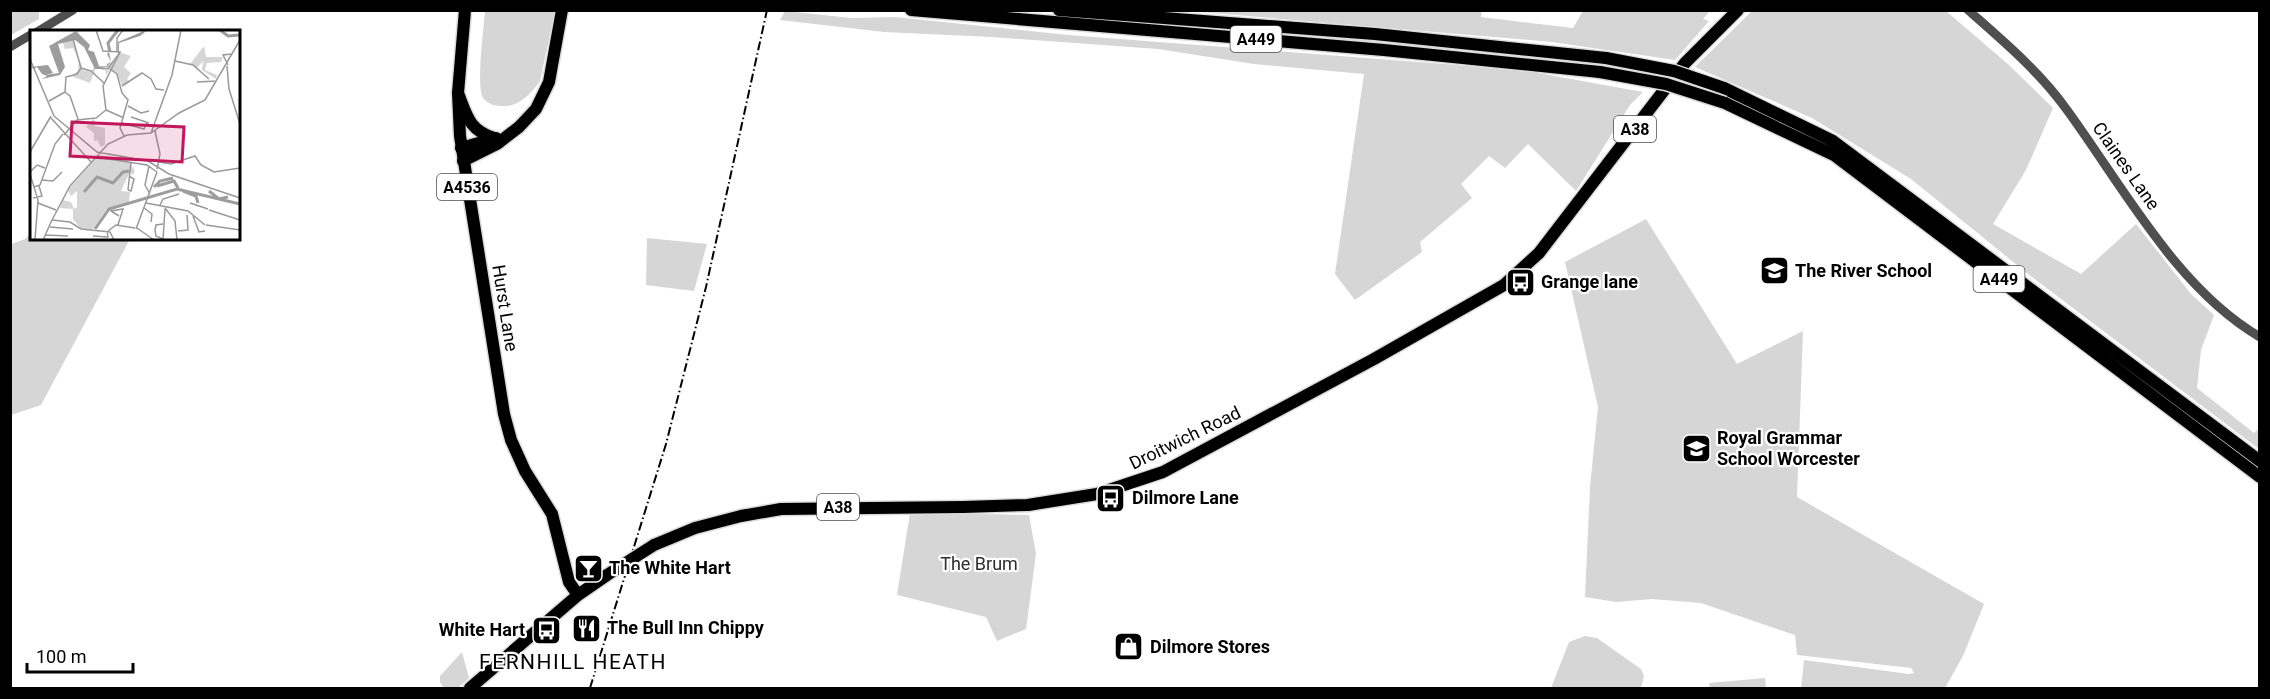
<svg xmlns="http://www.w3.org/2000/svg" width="2270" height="699" font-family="Roboto,sans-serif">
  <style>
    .green { fill: #d6d6d6 }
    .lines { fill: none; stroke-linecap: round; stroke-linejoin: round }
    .primary-casing { stroke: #dbdbdb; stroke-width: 15 }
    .trunk-casing { stroke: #dbdbdb; stroke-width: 15 }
    .tertiary { stroke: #4f4f4f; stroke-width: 9 }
    .primary { stroke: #000; stroke-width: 12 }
    .trunk { stroke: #000; stroke-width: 12 }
    .rail { stroke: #000; stroke-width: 2; stroke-dasharray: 9 3 1.5 3; stroke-linecap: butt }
    .primary-bridge-casing { stroke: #dbdbdb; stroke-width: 15; stroke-linecap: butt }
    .trunk-bridge-casing { stroke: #dbdbdb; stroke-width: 15; stroke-linecap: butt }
    .primary-bridge { stroke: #000; stroke-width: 12 }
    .trunk-bridge { stroke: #000; stroke-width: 12 }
    .labels { text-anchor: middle; stroke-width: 4.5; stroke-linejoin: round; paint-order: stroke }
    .shield { fill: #fff; stroke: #4c4c4c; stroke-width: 1.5 }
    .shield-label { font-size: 16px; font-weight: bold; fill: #000 }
    .street-label { font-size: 18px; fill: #000; stroke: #fff }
    .poi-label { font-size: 18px; font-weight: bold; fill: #000; stroke: #fff; text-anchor: start }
    .park-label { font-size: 18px; fill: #2d2d2d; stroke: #fff }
    .quarter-label { font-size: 21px; letter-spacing: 1.5px; fill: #000; stroke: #fff }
    .inset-river { fill: none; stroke: #9d9d9d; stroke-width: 3 }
    .inset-road { fill: none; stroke: #999; stroke-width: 1.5 }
    .view { fill: #c2185b; fill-opacity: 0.15; stroke: #c2185b; stroke-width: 3 }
    .inset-edge { fill: none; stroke: #000; stroke-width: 3 }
  </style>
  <rect width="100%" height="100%" fill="#fff"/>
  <path class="green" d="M11,10L39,11V19L11,35Z
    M485,11H555L540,81C532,93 518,107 504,106C495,106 489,105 483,98C476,87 484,26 485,11Z
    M785,11L851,18L895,17L1068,35L1521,70L1643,92L1630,105L1576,191L1528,144L1505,168L1489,156L1461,184L1472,198L1420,242L1422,252L1355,300L1335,274L1364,74L1254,64L1158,49L992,37L884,32L780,20Z
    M1482,11L1481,17L1573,28L1583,11H1710L1703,19L1709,21L1675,60L1552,42L1189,11Z
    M1752,11H1946L2009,65L2053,108L2026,170L1993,224L2081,274L2136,224L2191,294L2214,315L2201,350L2197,388L2254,433L2259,428V449L2028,274L1911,179L1812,118L1695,67Z
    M1646,219L1737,364L1803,331L1797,497L1984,604L1963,656L1945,688H1801L1804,660L1909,674L1914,673L1911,668L1797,655L1795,635L1701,603L1652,599L1616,602L1585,597L1590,487L1598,407L1565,262Z
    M31,233L32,238L130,239L41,405L11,415V244L25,239Z
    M647,238L707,244L694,291L646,285Z
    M910,513L1029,515L1036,554L1026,629L997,641L986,617L897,595Z
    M1585,636L1597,638L1641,669L1644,676L1641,688H1551L1569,642Z
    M462,652L469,678L458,688H444L440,682V676Z
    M1765,678L1766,688H1710L1709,683Z"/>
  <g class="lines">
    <defs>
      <path id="primary" d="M465,10L458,93L460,136L504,414L511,440L525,471L552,514L569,582L578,595
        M654,545L695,528L741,516L781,509L963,507L1028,505L1097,494L1163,472L1374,359L1504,285L1539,253L1685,63L1738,10
        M470,688L578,595L607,575"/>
      <path id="trunk" d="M911,10L1384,50L1600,72
        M1059,10L1375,34L1606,58
        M1724,88L1833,141L2260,461
        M458,93C467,116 469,130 494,138
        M1725,103L1834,155L2260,477
        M461,148L496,138
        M463,161L497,144L519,127L536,109L549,82L562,10"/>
    </defs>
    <use href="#primary" class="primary-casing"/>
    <use href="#trunk" class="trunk-casing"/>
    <path class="tertiary" d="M1968,10C2003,41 2039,71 2067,110C2122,185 2177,289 2260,337
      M37,32L73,10
      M10,47L32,34"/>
    <use href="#primary" class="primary"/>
    <use href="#trunk" class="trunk"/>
    <path class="rail" d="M590,688L666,444L706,287L767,10"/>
    <defs>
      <path id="primary-bridge" d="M607,575L654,545"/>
      <path id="trunk-bridge" d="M1606,58L1674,71L1724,88
        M1600,72L1666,84L1725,103"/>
    </defs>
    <use href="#primary-bridge" class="primary-bridge-casing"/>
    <use href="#trunk-bridge" class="trunk-bridge-casing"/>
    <use href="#primary-bridge" class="primary-bridge"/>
    <use href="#trunk-bridge" class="trunk-bridge"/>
  </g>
  <defs>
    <symbol id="school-square" viewBox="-11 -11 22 22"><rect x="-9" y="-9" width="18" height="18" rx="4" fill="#000" stroke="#fff"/><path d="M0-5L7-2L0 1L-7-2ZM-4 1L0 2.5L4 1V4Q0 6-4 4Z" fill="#fff"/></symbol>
    <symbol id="bus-square" viewBox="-11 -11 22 22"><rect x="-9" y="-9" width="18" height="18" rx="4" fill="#000" stroke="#fff"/><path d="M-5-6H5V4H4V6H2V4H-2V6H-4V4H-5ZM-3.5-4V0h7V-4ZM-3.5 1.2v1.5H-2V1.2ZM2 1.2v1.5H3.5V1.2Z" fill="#fff"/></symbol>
    <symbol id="bar-square" viewBox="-11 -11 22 22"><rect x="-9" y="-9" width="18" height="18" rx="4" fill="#000" stroke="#fff"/><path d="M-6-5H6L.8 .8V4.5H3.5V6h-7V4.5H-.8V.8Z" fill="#fff"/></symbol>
    <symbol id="restaurant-square" viewBox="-11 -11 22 22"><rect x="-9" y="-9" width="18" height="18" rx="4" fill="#000" stroke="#fff"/><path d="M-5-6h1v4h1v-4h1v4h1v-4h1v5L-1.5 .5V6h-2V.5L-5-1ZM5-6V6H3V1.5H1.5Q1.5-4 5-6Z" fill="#fff"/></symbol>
    <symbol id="shop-square" viewBox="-11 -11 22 22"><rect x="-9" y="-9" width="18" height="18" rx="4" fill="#000" stroke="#fff"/><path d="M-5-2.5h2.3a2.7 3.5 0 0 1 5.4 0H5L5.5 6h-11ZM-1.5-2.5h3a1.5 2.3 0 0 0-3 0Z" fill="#fff"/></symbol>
  </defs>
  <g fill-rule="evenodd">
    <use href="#school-square" x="1758" y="254" width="33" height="33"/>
    <use href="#bus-square" x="1504" y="266" width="33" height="33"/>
    <use href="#school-square" x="1680" y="432" width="33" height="33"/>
    <use href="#bus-square" x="1094" y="482" width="33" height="33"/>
    <use href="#bar-square" x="572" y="552" width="33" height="33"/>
    <use href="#restaurant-square" x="570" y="612" width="33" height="33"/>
    <use href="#bus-square" x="530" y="614" width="33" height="33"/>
    <use href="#shop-square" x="1112" y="630" width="33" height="33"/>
  </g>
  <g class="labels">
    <g class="shield">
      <rect x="1230.5" y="26" width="51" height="26" rx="4.5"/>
      <rect x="1614" y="116" width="42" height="26" rx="4.5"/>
      <rect x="437" y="174" width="60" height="26" rx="4.5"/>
      <rect x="1973.5" y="266" width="51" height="26" rx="4.5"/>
      <rect x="817" y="494" width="42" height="26" rx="4.5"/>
    </g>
    <g class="shield-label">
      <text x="1256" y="45">A449</text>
      <text x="1635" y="135">A38</text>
      <text x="467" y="193">A4536</text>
      <text x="1999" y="285">A449</text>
      <text x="838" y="513">A38</text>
    </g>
    <g class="street-label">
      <text transform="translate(2126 166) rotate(55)" y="6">Claines Lane</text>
      <text transform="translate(505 308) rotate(81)" y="6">Hurst Lane</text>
      <text transform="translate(1185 438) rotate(-26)" y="6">Droitwich Road</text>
    </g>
    <g class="poi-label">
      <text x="1795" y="277">The River School</text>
      <text x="1541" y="288">Grange lane</text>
      <text x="1717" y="444">Royal Grammar<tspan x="1717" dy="21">School Worcester</tspan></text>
      <text x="1132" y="504">Dilmore Lane</text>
      <text x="609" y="574">The White Hart</text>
      <text x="607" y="634">The Bull Inn Chippy</text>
      <text x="525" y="636" text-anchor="end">White Hart</text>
      <text x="1150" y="653">Dilmore Stores</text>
    </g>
    <g class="park-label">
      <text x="979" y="570">The Brum</text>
    </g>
    <g class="quarter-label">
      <text x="573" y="669">FERNHILL HEATH</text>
    </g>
  </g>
  <g transform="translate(30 30)">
    <rect width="210" height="210" fill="#fff"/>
    <path d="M43,10L53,40L61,42L65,35V39L66,37L79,39L89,22L101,26L94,37L101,43L97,49L100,52L92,56L87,43L80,39L76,45V41L66,38L60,53L41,46L48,41L49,30L43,18L35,19L32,11ZM174,16L176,27H193L191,32L177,33L175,40L187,45L186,49L172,40L173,31L167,38L160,34ZM64,88L65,96L75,98V115L71,117L67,110L64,111V103L56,97ZM69,125L97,129L100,133L105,141L103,145L100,142L91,161L100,162L99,172L76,180L63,199H51L43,189V179L30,178L33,170L41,172L44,179L47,177V161L41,166L38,160Z" fill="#d6d6d6"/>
    <path d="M116,0L114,3L110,6L89,13V24L79,39H65L54,17L45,10L28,14L35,37L30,45L12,49L17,46L12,44L7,37L4,39L0,37L18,35L23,43L15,45L29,43L19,16L46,1L60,15L58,20L64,22L69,36H77V34L81,32L77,24L79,22L81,32L77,37L67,36L77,38L88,24V12Z" fill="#9d9d9d"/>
    <path class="inset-river" d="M190,0L198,6L210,5M80,22L78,13L88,0M127,156L144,151L148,158M124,157L130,151L143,148M153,161L166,166L168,173M179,161L189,169L198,167M54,162L67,147L83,153L93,142L99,141M65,199L79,179L147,159L210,174"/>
    <path class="inset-road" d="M66,0L73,21L90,22L73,56L76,80M87,22V8L93,0M0,29L24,86M145,31L163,35L179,49M198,35L193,25L202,24M197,36L199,59L210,94M51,38L61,41L74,53M80,39L87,44L92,63L98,70L90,98L94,106M167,52L187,51M92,56L112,43L121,49L126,59L134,60M35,62L36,47L47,44L51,38L43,9M35,62L40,66L48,89M19,71L35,62M98,76L111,83L119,81M76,80L94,88M24,86L67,122L118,131L139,144L210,168M101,87L119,93M21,88L61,132M92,93L114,99L117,92M125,101L130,124L127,139M121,103L142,45L151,0M34,105L47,90L66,88L76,80M0,122L21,86M66,127L117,135L127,142M129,132L141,134L165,126L171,135L184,142L210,138M119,136L115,155L120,164M0,142L7,135L15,138M0,144L8,170L5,210M12,150L23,151L32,142M4,157L10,155L25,114L33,104M98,160L101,132M98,160L101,161L104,149L99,146M3,168L12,166L9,156M8,173L26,180M116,173L158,181L175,195M160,173L178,179M130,175L133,169L149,164M114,178L122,184L121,192M135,178L145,191L147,210M179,180L210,190M163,186L169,202L175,201M22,190L40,156L78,114L97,105L121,103L149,83L175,70L210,10M22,190L40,192L51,199L80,202L84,210M133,194L126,195L125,200L126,206L133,209M88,195L93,179L81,181L89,186M176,195L210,200M20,197L43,199M107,198L124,210M106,199L127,142M78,201L86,195L105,198M148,201L158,200L157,185M15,205L38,206M63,206L78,207L77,201M13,210L22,190M133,210L135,179"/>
    <path class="view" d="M42,92L154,97L152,132L40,126Z"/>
    <rect width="210" height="210" class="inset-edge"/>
  </g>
  <rect width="2270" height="699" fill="none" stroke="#000000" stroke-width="24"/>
  <path d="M27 663v9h106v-9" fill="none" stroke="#000000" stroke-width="3"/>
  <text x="36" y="663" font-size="18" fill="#000000" stroke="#ffffff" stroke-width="4.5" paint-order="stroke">100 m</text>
</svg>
